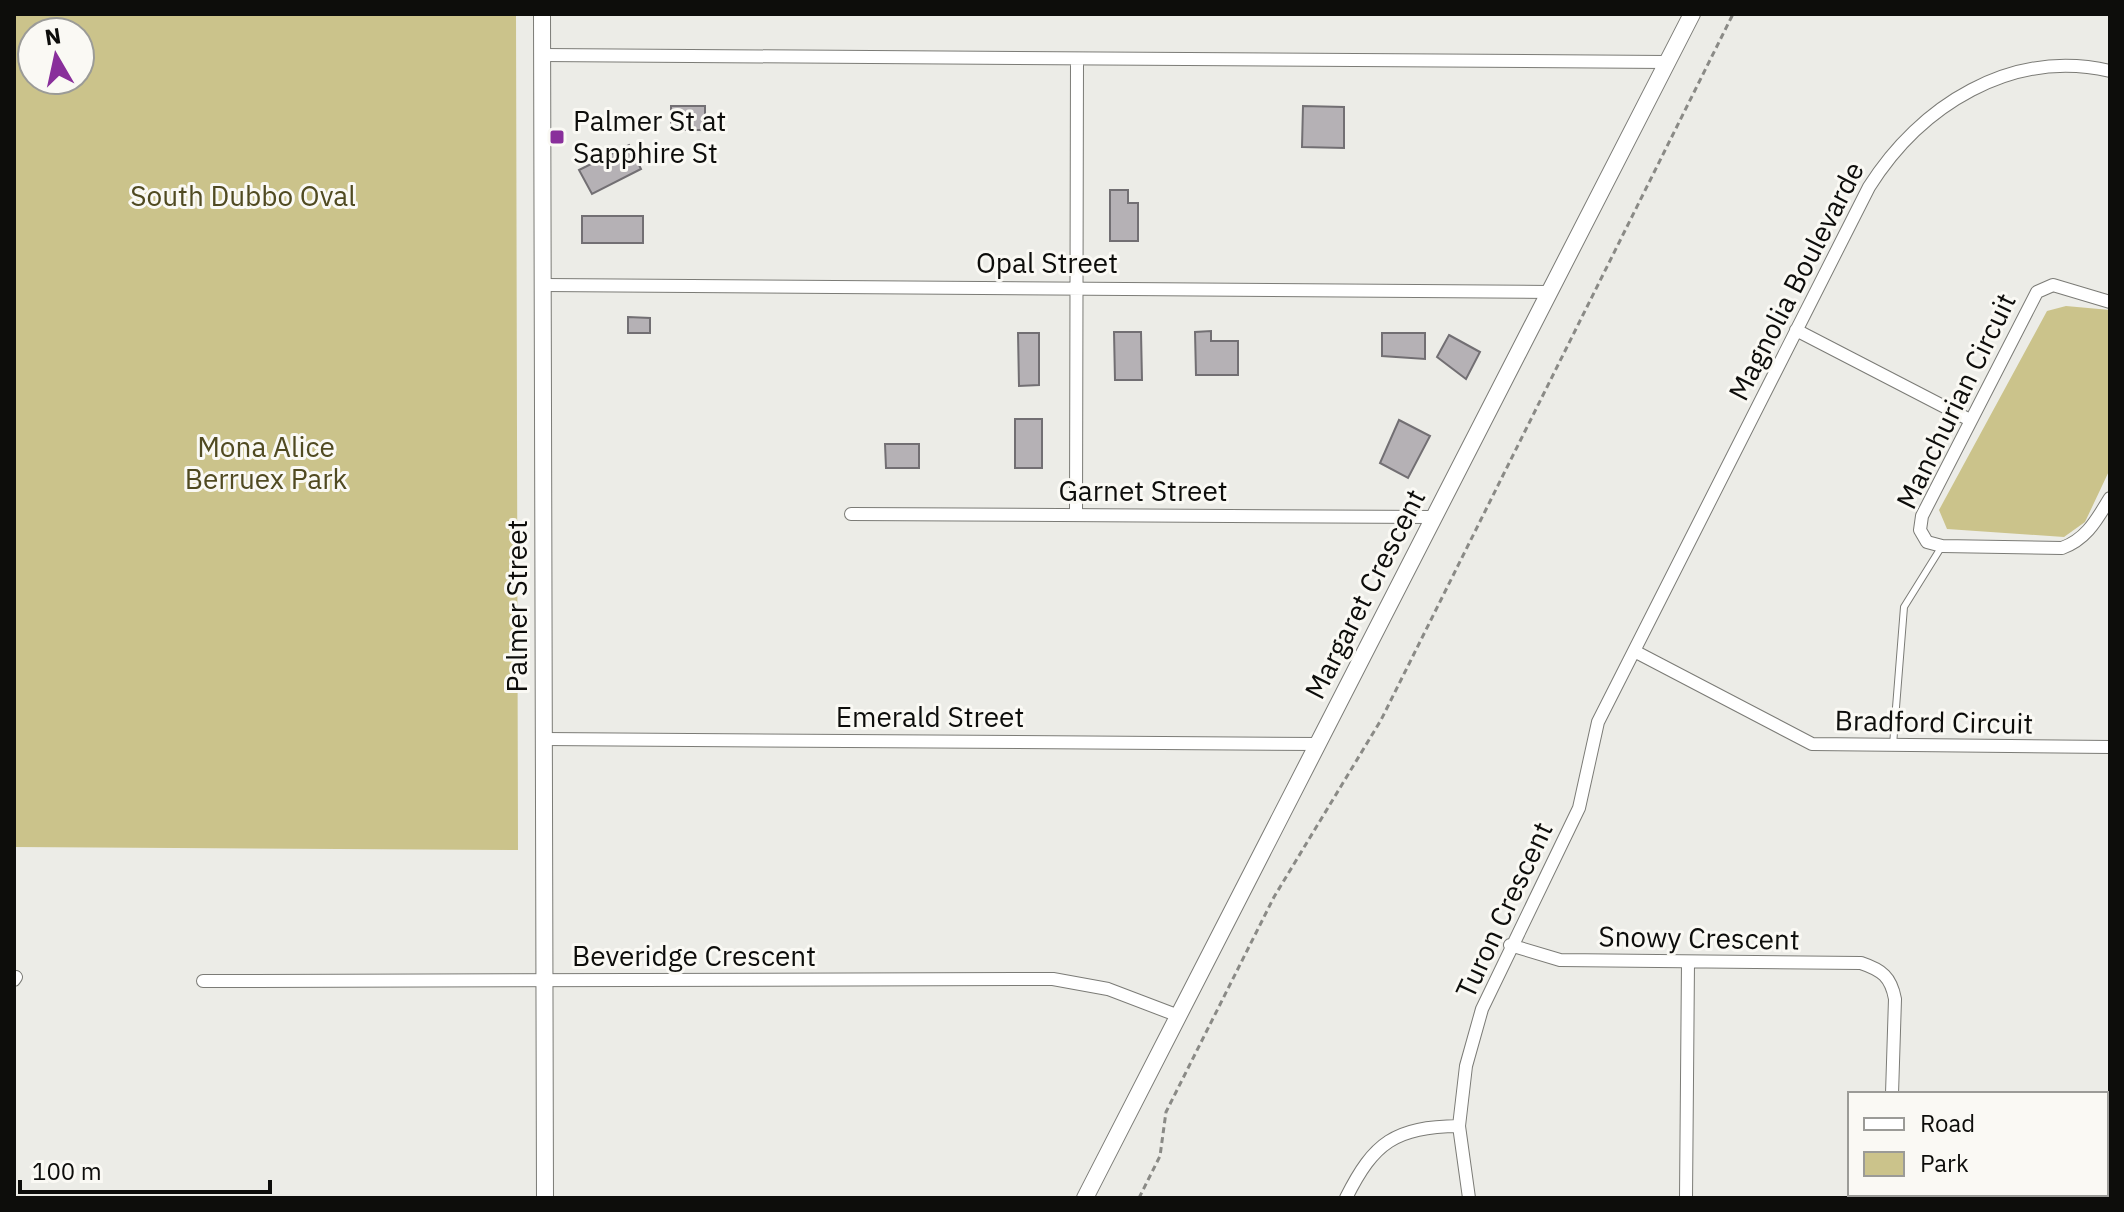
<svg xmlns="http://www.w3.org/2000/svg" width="2124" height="1212" font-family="'IBM Plex Sans',sans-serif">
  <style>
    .green { fill: #cbc38b; fill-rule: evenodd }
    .building { fill: #b5b1b5; stroke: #726f73; stroke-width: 2 }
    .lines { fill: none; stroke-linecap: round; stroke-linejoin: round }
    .service-casing { stroke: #7b7b76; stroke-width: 8 }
    .minor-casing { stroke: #7b7b76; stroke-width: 14 }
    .tertiary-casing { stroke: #7b7b76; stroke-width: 18 }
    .path { stroke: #8a8a86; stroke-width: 3; stroke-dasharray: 6 4; stroke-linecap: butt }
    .service { stroke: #fff; stroke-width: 6 }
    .minor { stroke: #fff; stroke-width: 12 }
    .tertiary { stroke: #fff; stroke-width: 16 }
    .poi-dot { fill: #892f9b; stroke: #faf9f4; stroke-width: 3 }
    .labels { text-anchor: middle; stroke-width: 6; stroke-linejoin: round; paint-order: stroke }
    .poi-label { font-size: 28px; fill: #0d0d0b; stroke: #faf9f4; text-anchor: start }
    .park-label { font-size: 28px; fill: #504a21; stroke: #faf9f4 }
    .street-label { font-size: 28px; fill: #0d0d0b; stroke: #faf9f4 }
  </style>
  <rect width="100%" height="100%" fill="#ecece7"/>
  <path class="green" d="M14,14H516L518,850L14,847ZM32,32H80V80H32Z
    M2066,306L2110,310V469L2085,522L2064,537L1947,529L1939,510L2047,311Z"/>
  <path class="building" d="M671,106H705V130H671Z
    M1303,106L1344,107V148L1302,147Z
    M629,145L641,169L592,194L579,170Z
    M1110,190H1128V203H1138V241H1110Z
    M582,216H643V243H582Z
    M628,317L650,318V333H628Z
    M1211,331V341H1238V375H1196L1195,332Z
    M1114,332H1141L1142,380H1115Z
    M1018,333H1039V385L1019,386Z
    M1382,333H1425V359L1382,356Z
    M1449,335L1480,352L1466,379L1437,357Z
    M1015,419H1042V468H1015Z
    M1399,420L1430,436L1408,478L1380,463Z
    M885,444H919V468H886Z"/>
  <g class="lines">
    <defs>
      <path id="service" d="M1893,745L1904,607L1942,546"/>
      <path id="minor" d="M542,55L1667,62
        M544,285L1550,292
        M2110,302L2053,285L2037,292L1922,516L1920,530L1927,542L1942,546L2062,548C2087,539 2097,519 2110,498
        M1796,330L1970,420
        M851,514L1434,517
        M1076,515L1077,59
        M1636,652L1812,744L2110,747
        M543,739L1318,744
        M1510,945L1560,960L1861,963C1882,970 1891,977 1895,999L1892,1094
        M14,980L16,977
        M203,981L1053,979L1108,989L1179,1016
        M1346,1198C1374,1142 1395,1127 1459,1126
        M1469,1198L1459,1126L1466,1066L1482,1009L1579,808L1598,722L1869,187C1920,106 2011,48 2110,71
        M1686,1198L1688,962
        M1888,1198L1889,1194"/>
      <path id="tertiary" d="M542,14L545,1198
        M1085,1198L1692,14"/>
    </defs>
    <use href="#service" class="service-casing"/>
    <use href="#minor" class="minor-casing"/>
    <use href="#tertiary" class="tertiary-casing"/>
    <path class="path" d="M1139,1198L1160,1156L1166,1112L1274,897L1381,720L1733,14"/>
    <use href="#service" class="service"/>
    <use href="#minor" class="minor"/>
    <use href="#tertiary" class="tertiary"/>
  </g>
  <rect class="poi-dot" x="549" y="129" width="16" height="16" rx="4"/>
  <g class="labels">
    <g class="poi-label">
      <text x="573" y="131">Palmer St at<tspan x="573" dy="32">Sapphire St</tspan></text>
    </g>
    <g class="park-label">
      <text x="243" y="206">South Dubbo Oval</text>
      <text x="266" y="457">Mona Alice<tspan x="266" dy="32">Berruex Park</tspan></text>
    </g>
    <g class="street-label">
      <text x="1047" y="273">Opal Street</text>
      <text transform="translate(1796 281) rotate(-63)" y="10">Magnolia Boulevarde</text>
      <text transform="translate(1956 401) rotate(-64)" y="10">Manchurian Circuit</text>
      <text x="1143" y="501">Garnet Street</text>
      <text transform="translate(1365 594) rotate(-63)" y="10">Margaret Crescent</text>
      <text transform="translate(517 606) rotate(-90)" y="10">Palmer Street</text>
      <text x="930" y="727">Emerald Street</text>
      <text transform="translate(1934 722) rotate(1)" y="10">Bradford Circuit</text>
      <text transform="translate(1504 910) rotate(-65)" y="10">Turon Crescent</text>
      <text transform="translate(1699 938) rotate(1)" y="10">Snowy Crescent</text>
      <text x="694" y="966">Beveridge Crescent</text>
    </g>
  </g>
  <rect width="2124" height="1212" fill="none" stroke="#0d0d0b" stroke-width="32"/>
  <rect x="1848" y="1092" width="260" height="104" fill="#faf9f4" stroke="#9b9b97" stroke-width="2"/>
  <rect x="1864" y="1118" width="40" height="12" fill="#ffffff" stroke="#9b9b97" stroke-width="2"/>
  <text x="1920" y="1132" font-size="24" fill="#0d0d0b">Road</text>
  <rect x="1864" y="1152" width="40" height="24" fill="#cbc38b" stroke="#9b9b97" stroke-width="2"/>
  <text x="1920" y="1172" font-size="24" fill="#0d0d0b">Park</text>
  <g transform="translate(56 56) rotate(351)"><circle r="38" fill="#faf9f4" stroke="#9b9b97" stroke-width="2"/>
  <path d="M0-6L14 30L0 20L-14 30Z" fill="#892f9b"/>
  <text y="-12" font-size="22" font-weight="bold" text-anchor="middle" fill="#0d0d0b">N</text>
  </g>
  <path d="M20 1180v12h250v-12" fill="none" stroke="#0d0d0b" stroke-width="4"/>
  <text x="32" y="1180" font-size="24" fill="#0d0d0b" stroke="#faf9f4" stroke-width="6" paint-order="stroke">100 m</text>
</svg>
